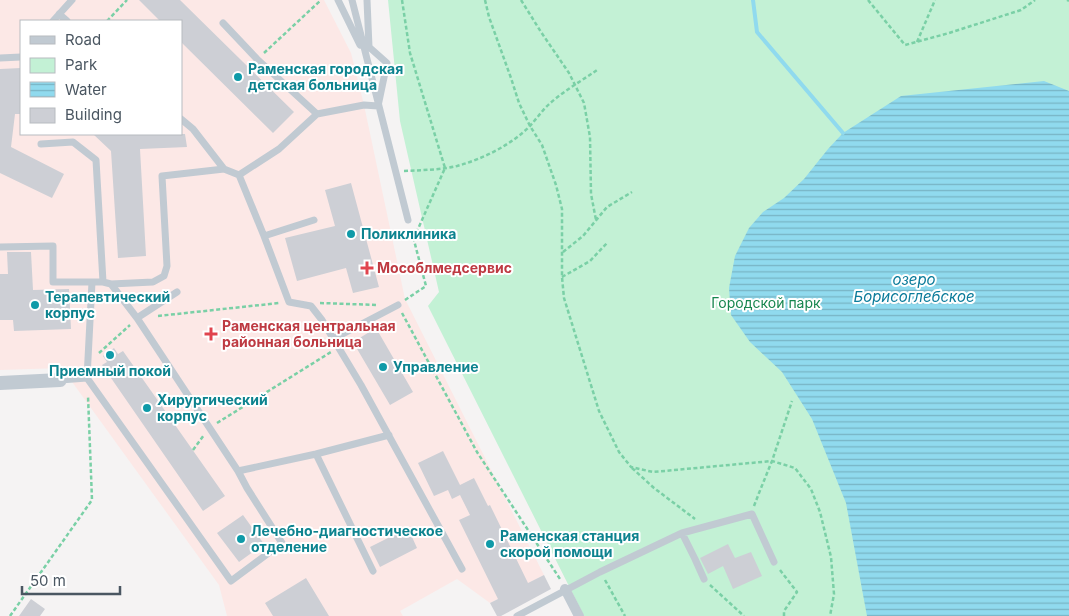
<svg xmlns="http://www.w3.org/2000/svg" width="1069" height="616" font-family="Inter,sans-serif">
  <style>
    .medical { fill: #fce8e6; fill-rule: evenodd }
    .park { fill: #c3f1d5 }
    .water { fill: url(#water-rules) }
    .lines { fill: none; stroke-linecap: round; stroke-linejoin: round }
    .stream { stroke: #90daee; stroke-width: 4 }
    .building { fill: #cdcfd5 }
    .path { stroke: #7ad0a6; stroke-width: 2.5; stroke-dasharray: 4 2.5; stroke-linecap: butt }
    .service { stroke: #c1cad2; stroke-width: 7 }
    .pedestrian { stroke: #c1cad2; stroke-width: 10 }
    .minor { stroke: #c1cad2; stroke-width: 14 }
    .culture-dot { fill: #0f9aa8; stroke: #fff; stroke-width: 2 }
    .health-dot { fill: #e0444e; stroke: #fff; stroke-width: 2 }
    .labels { text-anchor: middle; stroke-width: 4; stroke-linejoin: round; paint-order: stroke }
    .culture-label { font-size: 14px; font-weight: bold; fill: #0d838f; stroke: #fff; text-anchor: start }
    .health-label { font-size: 14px; font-weight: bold; fill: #be3a42; stroke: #fff; text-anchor: start }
    .park-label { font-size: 14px; fill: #17864f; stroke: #fff }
    .water-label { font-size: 15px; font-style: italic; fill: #0c7c9b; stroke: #fff }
  </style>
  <defs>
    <pattern id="water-rules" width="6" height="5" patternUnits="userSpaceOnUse" patternTransform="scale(1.25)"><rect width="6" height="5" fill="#90daee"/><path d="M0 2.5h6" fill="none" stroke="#78b4c4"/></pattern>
  </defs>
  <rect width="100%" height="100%" fill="#f5f3f3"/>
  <path class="medical" d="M0,0H324L351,53L364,105L405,299L544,575L490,603L457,579L400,611L403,616H227L219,585L62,368L0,370ZM21,21H181V134H21Z"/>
  <path class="park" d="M388,0H1069V616H584L428,306L439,292L400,121Z"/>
  <path class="water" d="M1044,81L1069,91V616H867L846,503L812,419L782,372L750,342L731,315L729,288L735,256L749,228L763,212L784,198L804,179L828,149L843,133L901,96Z"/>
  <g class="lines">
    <path class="stream" d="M753,0L757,32L843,133"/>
  </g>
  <path class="building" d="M139,0H180L294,112L273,133L181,42V21H160Z
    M21,68V114H15L11,147L64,174L52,198L0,173V69Z
    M93,134H185L187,147L140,149L146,256L118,258L111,151Z
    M351,183L379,287L353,293L346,268L297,281L285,238L335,226L325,190Z
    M7,252H31L33,290L69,289L71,329L14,331L13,320H0V274H8Z
    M376,328L413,392L390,405L353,342Z
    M114,348L118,354L123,351L225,496L203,511L102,365L107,362L103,356Z
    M443,451L460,485L474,478L488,506L490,505L528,583L544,575L551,589L501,616H497L490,603L498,599L459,520L470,515L460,495L452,499L448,490L434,496L418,463Z
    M243,515L264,544L239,562L217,533Z
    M408,528L417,548L380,567L370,547Z
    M728,544L735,558L751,552L762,576L733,589L723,566L708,574L700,558Z
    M306,578L329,616H273L265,603Z
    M31,599L45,609L40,616H19Z"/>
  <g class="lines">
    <path class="path" d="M402,0L410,53L445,168L414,238
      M485,0L489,17L511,78L519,103L530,126L542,145L556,185L562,209V277L564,298L599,411L619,452L631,467L653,472L772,461L795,468L811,489L820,512L831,557L834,594L830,616
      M521,0L541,32L569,73L584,103L590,137L591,194L596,220
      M868,0L905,45L949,33L1021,10L1035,0
      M1067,0L1069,1
      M107,21L127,0
      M917,42L935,0
      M264,53L321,0
      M404,171C422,170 440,170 457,166C483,159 511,145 530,126C535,120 540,114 545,108C560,93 580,82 597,70
      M563,252L583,236L607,207L632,192
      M562,277L590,261L608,242
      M405,300L426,286L411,229
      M320,303L377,305
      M402,313L477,452L560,579
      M158,316L279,303
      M99,353L130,325
      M217,423L331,352
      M193,450L204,435
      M632,468L654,488L695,519
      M754,506L759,493L772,461L792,401
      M780,570L797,592L784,611V616
      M605,580L625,616
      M710,585L744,616
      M10,616L92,500L88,396"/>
    <path class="service" d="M338,0L360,45
      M352,0L408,220
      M59,14L67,21
      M53,21L72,0
      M223,23L257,59L317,114
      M0,58L21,57
      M181,119L193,129L224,169
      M41,144L73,142L96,160L103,282
      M239,175L264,236L289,302L311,306L322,320L361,385L462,569
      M264,236L314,220
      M0,247L53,246V282H92L87,378L60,380
      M111,284L153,282L164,276L167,266L162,176L224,169L239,175L279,149L317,114L364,105L378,106L387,63L369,47L367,0
      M137,318L177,292
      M333,339L398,305
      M87,378L231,581L282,543L247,488L238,471L137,318L111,284L103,282H92
      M316,454L373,571
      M238,471L316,454L389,435
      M682,533L695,559L704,579
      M517,616L600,572L682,533L752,514L774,562"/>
    <path class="pedestrian" d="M565,589L579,616"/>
    <path class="minor" d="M0,383L60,380"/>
  </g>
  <g class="culture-dot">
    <circle cx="238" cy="77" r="5"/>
    <circle cx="351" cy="234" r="5"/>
    <circle cx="35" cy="305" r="5"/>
    <circle cx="110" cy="355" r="5"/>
    <circle cx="383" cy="367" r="5"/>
    <circle cx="147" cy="408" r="5"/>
    <circle cx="241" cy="539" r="5"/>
    <circle cx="490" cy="544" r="5"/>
  </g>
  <g class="health-dot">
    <path d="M364.5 260.5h5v5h5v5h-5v5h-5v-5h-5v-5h5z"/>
    <path d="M208.5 326.5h5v5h5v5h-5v5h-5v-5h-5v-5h5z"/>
  </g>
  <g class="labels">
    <g class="culture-label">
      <text x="248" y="74">Раменская городская<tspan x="248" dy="16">детская больница</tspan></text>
      <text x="361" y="239">Поликлиника</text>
      <text x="45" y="302">Терапевтический<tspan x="45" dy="16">корпус</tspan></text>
      <text x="393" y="372">Управление</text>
      <text x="110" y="376" text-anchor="middle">Приемный покой</text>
      <text x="157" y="405">Хирургический<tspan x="157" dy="16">корпус</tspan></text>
      <text x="251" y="536">Лечебно-диагностическое<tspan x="251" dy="16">отделение</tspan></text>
      <text x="500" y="541">Раменская станция<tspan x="500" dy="16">скорой помощи</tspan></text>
    </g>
    <g class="health-label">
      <text x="377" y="273">Мособлмедсервис</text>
      <text x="222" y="331">Раменская центральная<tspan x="222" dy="16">районная больница</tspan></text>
    </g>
    <g class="park-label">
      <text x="766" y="308">Городской парк</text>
    </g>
    <g class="water-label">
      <text x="914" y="285">озеро<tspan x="914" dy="17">Борисоглебское</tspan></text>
    </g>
  </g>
  <rect x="20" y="20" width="162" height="115" fill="#ffffff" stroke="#b7bbc0"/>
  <rect x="30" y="36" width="25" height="8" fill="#c1cad2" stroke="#b7bbc0"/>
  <text x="65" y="45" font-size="15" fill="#4a5661">Road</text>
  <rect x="30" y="58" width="25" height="15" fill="#c3f1d5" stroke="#b7bbc0"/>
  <text x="65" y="70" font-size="15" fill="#4a5661">Park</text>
  <rect x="30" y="82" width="25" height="15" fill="url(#water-rules)" stroke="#b7bbc0"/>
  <text x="65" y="95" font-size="15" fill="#4a5661">Water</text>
  <rect x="30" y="108" width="25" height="15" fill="#cdcfd5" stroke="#b7bbc0"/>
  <text x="65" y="120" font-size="15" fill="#4a5661">Building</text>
  <path d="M22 586v8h98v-8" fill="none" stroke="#4a5661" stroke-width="2.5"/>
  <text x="30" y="586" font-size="15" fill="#4a5661" stroke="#ffffff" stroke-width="4" paint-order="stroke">50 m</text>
</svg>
